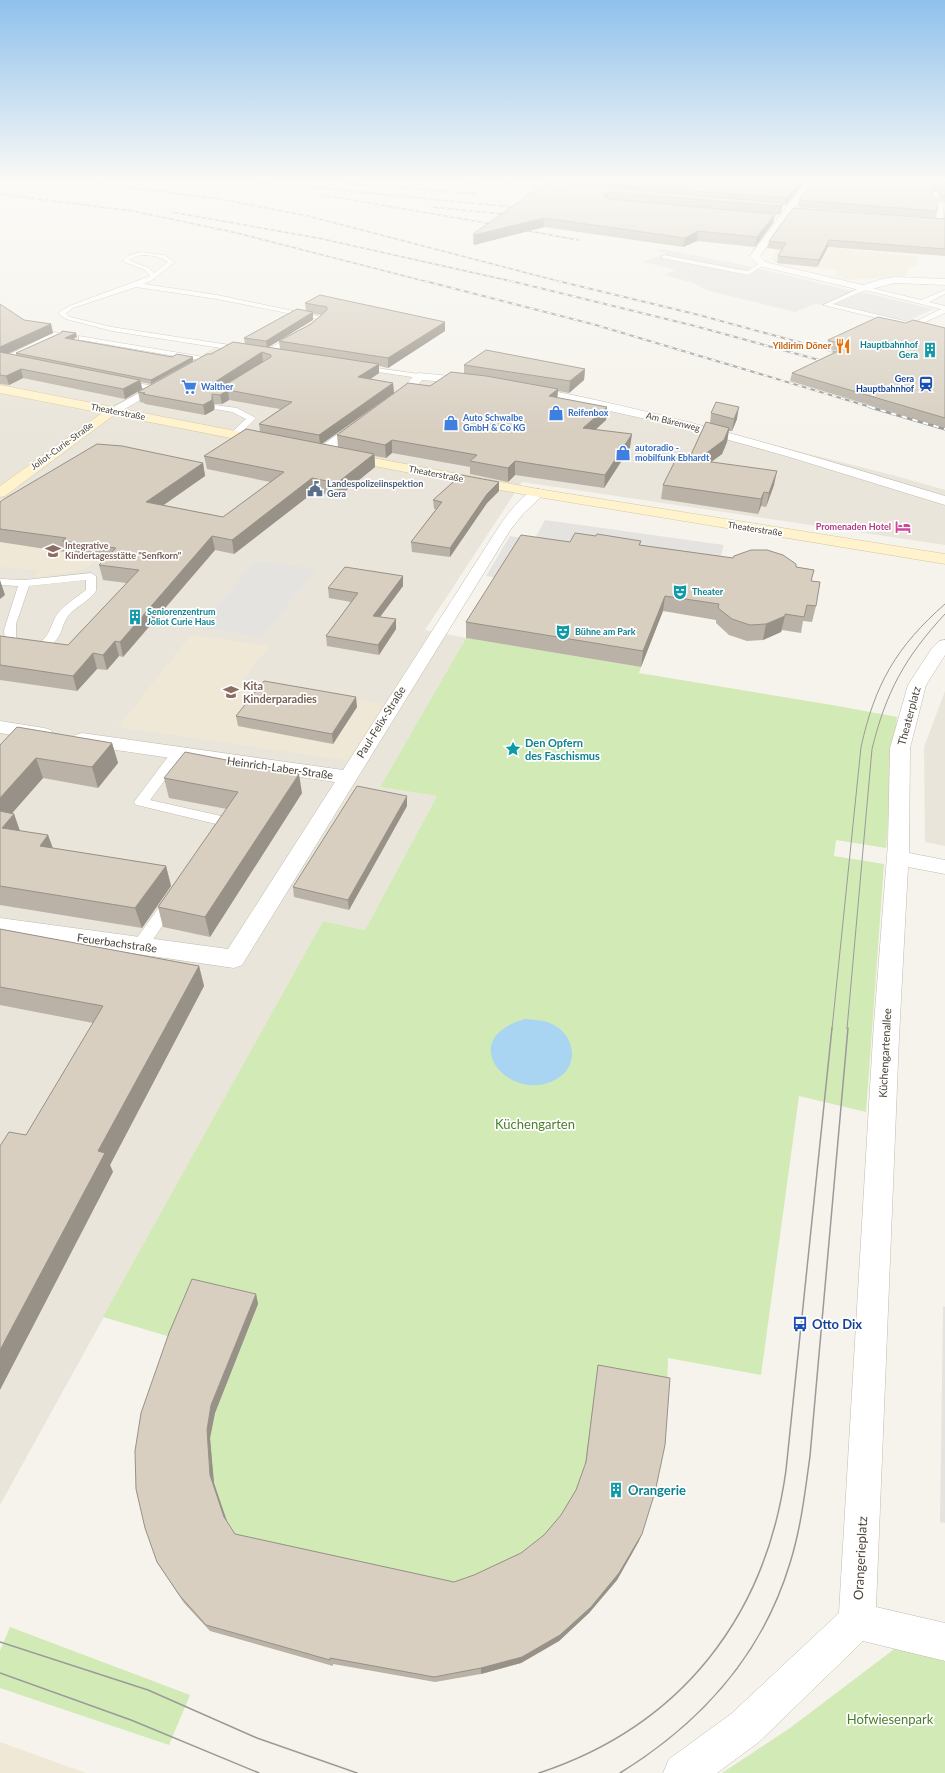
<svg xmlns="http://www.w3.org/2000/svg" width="945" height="1773" font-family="Lato,sans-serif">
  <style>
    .residential { fill: #eae5da }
    .education { fill: #efe8d6 }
    .green { fill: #d2eab5 }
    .parking { fill: #e5e3e0 }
    .water { fill: #a9d4f2 }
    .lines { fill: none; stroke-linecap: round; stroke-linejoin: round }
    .service-casing { stroke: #c2bbae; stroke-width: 1 }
    .minor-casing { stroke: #c2bbae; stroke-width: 1 }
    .secondary-casing { stroke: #d6c79b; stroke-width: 1 }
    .service { fill: #fff; fill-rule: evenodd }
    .minor { fill: #fff; fill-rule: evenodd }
    .secondary { fill: #fff3cd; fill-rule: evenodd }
    .tram-far1 { stroke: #9a9a9a; stroke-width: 1 }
    .tram { stroke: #9a9a9a; stroke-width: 1.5 }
    .rail-far2-casing { stroke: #9a9a9a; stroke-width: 1.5 }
    .rail-far1-casing { stroke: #9a9a9a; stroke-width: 2 }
    .rail-casing { stroke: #9a9a9a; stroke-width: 3 }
    .rail-far2 { stroke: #fff; stroke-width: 1; stroke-dasharray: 3.5; stroke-linecap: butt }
    .rail-far1 { stroke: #fff; stroke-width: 1.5; stroke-dasharray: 4.5; stroke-linecap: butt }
    .rail { stroke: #fff; stroke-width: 2; stroke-dasharray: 5.5; stroke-linecap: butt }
    .wall { fill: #bab2a6; fill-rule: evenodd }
    .shaded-wall { fill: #979187 }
    .building { fill: #d8cfc1; stroke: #979187; fill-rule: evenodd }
    .labels { text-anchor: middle; stroke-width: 3.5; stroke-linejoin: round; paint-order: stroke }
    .far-culture-label { font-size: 9px; font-weight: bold; fill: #0d838f; stroke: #fff; text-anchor: start }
    .far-food-label { font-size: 9px; font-weight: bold; fill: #c56008; stroke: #fff; text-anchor: end }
    .far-transit-label { font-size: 9px; font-weight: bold; fill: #164399; stroke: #fff; text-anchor: end }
    .far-shop-label { font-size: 9px; font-weight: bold; fill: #366cbe; stroke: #fff; text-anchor: start }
    .far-street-label { font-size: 9px; fill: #4b4439; stroke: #fff }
    .far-service-label { font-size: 9px; font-weight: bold; fill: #4e5e75; stroke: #fff; text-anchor: start }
    .far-hotel-label { font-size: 9px; font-weight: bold; fill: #b23c85; stroke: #fff; text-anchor: end }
    .far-education-label { font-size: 9px; font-weight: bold; fill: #785e54; stroke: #fff; text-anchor: start }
    .education-label { font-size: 11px; font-weight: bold; fill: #785e54; stroke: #fff; text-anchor: start }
    .street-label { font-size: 11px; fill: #4b4439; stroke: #fff }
    .culture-label { font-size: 11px; font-weight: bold; fill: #0d838f; stroke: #fff; text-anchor: start }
    .near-park-label { font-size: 13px; fill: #4a7f2a; stroke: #fff }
    .near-transit-label { font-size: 13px; font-weight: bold; fill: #164399; stroke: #fff; text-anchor: start }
    .near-culture-label { font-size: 13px; font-weight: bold; fill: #0d838f; stroke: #fff; text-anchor: start }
    .near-street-label { font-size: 13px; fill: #4b4439; stroke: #fff }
  </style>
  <rect width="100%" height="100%" fill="#f6f3ec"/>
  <path class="residential" d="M223,343L608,403L896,476L945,490V545L522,482L425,630L466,638L380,787L437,796L365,930L323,921L0,1505V356L154,383Z
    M945,691V846L925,842L924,747Z"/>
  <path class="education" d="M781,243L917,256V267L909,266L906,276L849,280L836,277L838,270L780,264L772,261L771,259Z
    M0,507L124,534L87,568L47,576L34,577L38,570L0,567Z
    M191,635L269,646L243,680L390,705L352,761L118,727Z
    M0,1742L86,1773H0Z"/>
  <path class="green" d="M466,638L641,667L639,673L832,705L897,717L886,848L836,840L834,856L884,864L866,1112L799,1096L761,1375L668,1358L667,1387L585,1470L575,1498L542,1543L454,1588L238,1542L227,1524L214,1483L210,1438L215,1413L258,1304L174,1338L103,1317L323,921L365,930L437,796L380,787Z
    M10,1627L190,1695L169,1745L0,1688V1651Z
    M897,1647L945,1660V1773H722L790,1728Z"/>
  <path class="parking" d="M662,249L743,265L847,290L870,294L933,309L905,322L847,308L815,304L795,312L706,290L694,283L664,275L676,270L644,262L665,253L656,251Z
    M545,520L724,545L716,571L502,579L486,576L510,536L534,540Z
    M256,561L316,569L263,637L199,627Z
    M943,1306L945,1307V1523L940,1522Z"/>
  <path class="water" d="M525,1019C536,1020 548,1020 557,1027C574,1038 578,1063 561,1076C515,1110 450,1040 525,1019Z"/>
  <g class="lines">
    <defs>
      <path id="service" d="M505,183H523L564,187L561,189Z
        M936,191L939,193L937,201L944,204L942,222L939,224L936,222L938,205L931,202L933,193Z
        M141,252L164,255L175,262L151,281L144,284L217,295L327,318L311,332L268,355H265V351L305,328L317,319L217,299L136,287L73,308L66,313L70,317L112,327L249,348L250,350L246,352L112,331L66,319L59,314V312L69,306L150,276L145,270L122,261L127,256ZM141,255L155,256L168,262L154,273L149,268L129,260Z
        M664,255L747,271L760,263L765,264L748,275L662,258V256Z
        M864,286L921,300L945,290V294L929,302L945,306V313L914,327L823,305ZM865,290L941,309L913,323L833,304Z
        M55,332L62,334L12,358L17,359V363L4,361L0,359Z
        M79,336L204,357L208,359L204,361L82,340H79Z
        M355,365L419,374L423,376L419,378L358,369L354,367Z
        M119,380L154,386L158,388L154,390L122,384H119Z
        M215,405L237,408L256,418L237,437H231V433L246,419L232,412L215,409Z
        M91,573L96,576V591C89,601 77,606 69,615C64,620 63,628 60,634C52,651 33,652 17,647C8,644 4,639 4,630L18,586L0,585V579L25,580ZM86,580V590C77,597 67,603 59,612C49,623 51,645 30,643C25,643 20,641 16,637V624L29,586Z
        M178,749L183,750L185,753L150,800L230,818L232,821L223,835H213L211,832L216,824L141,806L136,805L134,802L173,750Z
        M172,895L177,896L180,900L177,904L146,950L140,952L134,950L132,946L134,942L167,896Z"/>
      <path id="minor" d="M805,183H813L760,256L765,262L863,285L882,279L895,277L945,279V285L895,283L864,291L759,266L750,256Z
        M419,373L472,378L478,381L472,384L422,380C414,389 398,409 385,406L383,403L385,400L404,387L415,374Z
        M166,378L172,381L170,383L116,414H108L106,411Z
        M528,386C670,413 807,454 945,496V505L786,456L682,427L524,392L522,390Z
        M361,419L365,420L367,423L365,426L327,455H317L315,452L317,449L357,420Z
        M538,489L543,490L545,493L523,514L511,529L242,965L234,968L0,934V918L228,949L335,782L82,745L75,743L73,739L75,735L82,733L343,770L500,525C509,513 522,493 538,489Z
        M945,640V655L926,685L910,748L909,853L945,860V874L908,867L899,1037L876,1607L945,1623V1661L863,1641L759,1742L717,1773H663L669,1759L731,1714L839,1613L873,1037L888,843L890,748L908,685L932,648L939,641Z
        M0,721L44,728L51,730L53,734L51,738L44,740L0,733Z"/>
      <path id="secondary" d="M0,385L266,437L272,441L266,445L114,415L5,496L0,497V486L102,413L0,393Z
        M347,453L538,489L945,554V564L538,497L342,460L340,457L342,454Z"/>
    </defs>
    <use href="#service" class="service-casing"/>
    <use href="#minor" class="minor-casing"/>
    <use href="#secondary" class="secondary-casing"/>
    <use href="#service" class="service"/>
    <use href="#minor" class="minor"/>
    <use href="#secondary" class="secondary"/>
    <path class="tram-far1" d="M832,1029L861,747C875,684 896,647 945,604
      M847,1029L872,749C886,692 905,657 945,614"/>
    <path class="tram" d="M0,1642L148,1690L257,1738L357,1773
      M0,1673L131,1720L259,1773
      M539,1773C681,1726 766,1617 786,1470L832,1028
      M620,1773C701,1723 762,1656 790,1563C801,1528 805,1492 810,1456L848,1028"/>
    <defs>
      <path id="rail-far2" d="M95,183L219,199L308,216L562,282
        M254,183L272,186
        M266,183L523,208
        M342,183L476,194
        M466,183L548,189
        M0,194L133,211L237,233L428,282
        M323,195L498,225
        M431,207L512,215
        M171,212L318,238L515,282
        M518,229L578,240"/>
      <path id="rail-far1" d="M425,281L596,325L874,408
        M511,281L695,326L830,363
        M558,281L699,315L846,355"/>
      <path id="rail" d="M870,407L945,429"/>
    </defs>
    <use href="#rail-far2" class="rail-far2-casing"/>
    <use href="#rail-far1" class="rail-far1-casing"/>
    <use href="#rail" class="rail-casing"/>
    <use href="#rail-far2" class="rail-far2"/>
    <use href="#rail-far1" class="rail-far1"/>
    <use href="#rail" class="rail"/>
  </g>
  <path class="wall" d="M546,183H803L786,205H782L781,212L778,215H775L773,223L755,247L697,241L683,247L544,227L474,245L473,243V234Z
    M945,183V203L939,200L940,192L935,190L932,192L931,195L937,211L935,218L798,207L799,200Z
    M945,207V256L828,247L817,267L777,263L778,256L782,250L767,248L769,241L944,218Z
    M305,303L445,322V331L388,368L379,366V373L370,379L393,383L394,393L322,444L338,447L337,435L430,386L464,374V365L585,369L584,380L569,393L558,391L557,398L607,407L606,420L595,430L630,448L604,488L515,475L508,482L470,474V467L392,453L386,458L375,456V467L338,497L314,492L234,554L215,550L123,657L119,656L107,670L97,669L77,691L0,680V636L68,645L127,583L103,580L99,565L104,561L66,556L65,552L0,542V502L203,463L205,476L164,505L223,517L270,482L207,469L204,456L260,432L259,424L280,409L229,400L222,404H214V410L205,415L145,404L144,403L140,402L138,392L211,354L245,344L244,338L306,311ZM313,314L321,315L311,324L279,341L280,349L268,347L313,320Z
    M0,304L24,320L51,324L53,333L8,354L16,355V353L77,337L72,340L172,357H193V361L151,384L141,382L142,389L125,399L23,378L9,385L0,384Z
    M906,323L945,328V428L790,381L792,373L837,351L826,348L828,340Z
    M711,413L737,419L732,431H729L727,442L722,454L711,462L774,485L766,507L761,506L758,514L661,499L663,485L689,459L710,423Z
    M499,491L487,503L450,557L412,552L411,542L436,509H434L433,500Z
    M596,536L641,541L640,545L796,567L811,581L816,606L812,622L803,621L801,633L782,630L781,632L763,640L747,641L729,635L716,623V620L663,611L641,667L466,638V622L570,542Z
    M403,576V586L380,617L396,619V629L379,655L327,646L326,636L351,602L329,598L328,588Z
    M357,707L333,744L238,726L236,716Z
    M112,743L118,763L98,788L43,778L12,813L14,814L20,831L48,835L53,848L166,866L171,886L142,928L0,905V745Z
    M164,778L302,793L210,937L163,927L158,907L227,809L169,798Z
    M407,806L349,910L294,897L293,887Z
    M0,929L199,966L204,986L110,1165L113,1172L26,1135L93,1023L0,1005Z
    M256,1294L258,1304L215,1413L210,1438L214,1483L226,1521L235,1534L454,1582L474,1575L521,1553L544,1535L561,1515L576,1490L585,1465L597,1374L598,1365L639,1541L617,1580L589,1613L559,1641L521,1663L481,1674L435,1682L333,1664V1666L210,1631L184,1603L157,1562Z"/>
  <path class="shaded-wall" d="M800,183H803L786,205L787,198Z
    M937,183L935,190L932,192L934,185Z
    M609,192L608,201L603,195Z
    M783,203L781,212L778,215L780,206Z
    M775,214L773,223L755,247L757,237Z
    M544,218V227L474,245V235Z
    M698,231L697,241L683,247L685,238Z
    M829,240L828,247L817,267L819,260Z
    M313,312V320L267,348L266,341Z
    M445,322V331L388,368V358Z
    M51,324L53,333L0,357V347Z
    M76,333L77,337L66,342L65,338Z
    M262,352L263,362L208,397L206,389L207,387Z
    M193,357V361L151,384V380Z
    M379,364V373L359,387L358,377Z
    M21,369L23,378L9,385L6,376Z
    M585,369L584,380L569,393L570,381Z
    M140,380L142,389L125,399L123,389Z
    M393,383L394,393L320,445L319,435Z
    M558,389L557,402L549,396Z
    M228,390L229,400L222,404L220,395Z
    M212,394L214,404V410L205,415L203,405Z
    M607,407L606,420L582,442L583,428Z
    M739,407L737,419L732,431L734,419Z
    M729,428L727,442L722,454L695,474L697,460Z
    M632,434L630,448L604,488L605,475Z
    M392,440V453L386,458L385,445Z
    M374,454L375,467L338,497L337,483Z
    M515,461V475L508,482V468Z
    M203,463L205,476L149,515L146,502Z
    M777,471L774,485L766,507L769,493Z
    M312,478L314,492L234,554L232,540Z
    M499,482V491L487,503L450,557V548L487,494Z
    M764,492L761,506L758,514L761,499Z
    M212,536L215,550L123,657L120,642Z
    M403,576V586L374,625L373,616Z
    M0,580L5,595L0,599Z
    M665,596L663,611L641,667L643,651Z
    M785,616L781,632L763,640L766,624Z
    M396,619V629L379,655L378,645Z
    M115,641L119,656L107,670L103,655Z
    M93,653L97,669L77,691L73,676Z
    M356,697L357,707L333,744L332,734Z
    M112,743L118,763L98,788L92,767Z
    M36,758L43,778L0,827V798Z
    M299,774L302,793L210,937L205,917Z
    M407,796V806L349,910L348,900Z
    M14,814L21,834L2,828Z
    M48,835L55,855L40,846Z
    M166,866L171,886L142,928L135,908Z
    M199,966L204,986L110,1165L113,1172L0,1390V1350L98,1151Z
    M256,1294L258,1304L215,1413L210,1438L214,1483L228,1524L224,1517L210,1475L207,1430L211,1405Z
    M642,1534L639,1541L617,1580L589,1613L559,1641L521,1663L481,1674V1668Z"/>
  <path class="building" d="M546,183H560L783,203L780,206L609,192L603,195L609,199L775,214L757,237L698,231L685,238L544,218L474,235L473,234Z
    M595,183H800L787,198Z
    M812,183H945V196L940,194L941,185L937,183L934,185L931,195L938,199L937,211L799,200Z
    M793,208L945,219V249L829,240L819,260L778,256L786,243L769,241Z
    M320,295L445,322L388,358L279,341L311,324L327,310V307L305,303Z
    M0,304L24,320L51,324L0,347Z
    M297,309L313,312L266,341L244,338Z
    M878,317L906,323L913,320L945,328V418L792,373L849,346L828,340Z
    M62,331L76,333L65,338L172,357L177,354L193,357L151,380L16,353L61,333Z
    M233,342L379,364L358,377L393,383L319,435L259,424L292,402L228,390L220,395L212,394V400L203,405L143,394L145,393L138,392L207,354H211ZM262,352L271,355V357L215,391L206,389L207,387Z
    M486,350L585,369L570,381L464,365Z
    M0,352L140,380L123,389L21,369L6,376L0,375Z
    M451,372L486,376L558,389L549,396L607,407L583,428L632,434L605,475L515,461L508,468L470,461L477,455L392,440L385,445L337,435L408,383L430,386Z
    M716,402L739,407L734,419L711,413Z
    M706,422L729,428L724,440L697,460L777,471L769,493L764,492L761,499L663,485L677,457L689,459Z
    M246,429L374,454L337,483L312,478L232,540L212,536L120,642L115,641L103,655L93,653L73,676L0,665V636L68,645L139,570L99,565L116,548L62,541L66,538L0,529V502L4,499L97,444L122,446L203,463L146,502L223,517L284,472L204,456Z
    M461,475L499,482L487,494L450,548L411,542L442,502L433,500Z
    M575,533L596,536L597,534L641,541L639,545L733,558L734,556L751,550H767L783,555L796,564V567L814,570L811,581L820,582L816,606L807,605L804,617L785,614V616L766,624L750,625L732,619L718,608L719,604L665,596L643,651L466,622L521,535L570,542Z
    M345,567L403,576L373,616L396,619L378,645L326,636L358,593L328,588Z
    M264,681L356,697L332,734L236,716Z
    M17,727L112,743L92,767L36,758L0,798V745Z
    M185,752L299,774L205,917L158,907L238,792L164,778Z
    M357,786L407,796L348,900L293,887Z
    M0,811L14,814L2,828L48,835L40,846L166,866L135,908L0,886Z
    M0,929L199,966L98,1151L105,1153L0,1350V1146L9,1132L26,1135L103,1006L0,987Z
    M192,1279L256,1294L211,1405L207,1430L210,1475L224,1517L235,1534L454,1582L474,1575L521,1553L544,1535L561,1515L576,1490L586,1462L598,1365L670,1378L665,1445L655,1492L642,1534L619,1573L591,1607L560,1635L522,1657L481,1668L434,1677L330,1658V1660L206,1625L180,1596L157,1562L145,1528L136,1489L135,1451L141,1413L169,1333Z"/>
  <linearGradient id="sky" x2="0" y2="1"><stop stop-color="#8fc1ec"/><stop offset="0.42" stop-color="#fbfaf6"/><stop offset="1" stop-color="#fbfaf6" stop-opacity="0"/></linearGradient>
  <rect width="945" height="431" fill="url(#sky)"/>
  <defs>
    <symbol id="restaurant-bare" viewBox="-9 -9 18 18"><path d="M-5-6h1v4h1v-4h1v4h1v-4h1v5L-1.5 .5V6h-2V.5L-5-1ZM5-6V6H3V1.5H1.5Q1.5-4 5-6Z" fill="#e8710a" stroke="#fff" stroke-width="2.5" paint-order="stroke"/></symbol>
    <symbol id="building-bare" viewBox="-9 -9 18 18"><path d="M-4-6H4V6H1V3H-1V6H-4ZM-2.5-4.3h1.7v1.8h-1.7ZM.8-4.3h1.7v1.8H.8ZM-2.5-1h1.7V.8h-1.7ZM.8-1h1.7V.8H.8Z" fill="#0f9aa8" stroke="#fff" stroke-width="2.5" paint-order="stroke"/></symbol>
    <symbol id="station-bare" viewBox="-9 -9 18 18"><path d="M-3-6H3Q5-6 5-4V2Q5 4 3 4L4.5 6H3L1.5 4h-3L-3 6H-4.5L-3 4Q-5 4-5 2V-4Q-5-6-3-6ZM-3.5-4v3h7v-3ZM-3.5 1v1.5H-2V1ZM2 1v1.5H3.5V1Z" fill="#1a4fb4" stroke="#fff" stroke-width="2.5" paint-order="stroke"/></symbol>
    <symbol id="supermarket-bare" viewBox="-9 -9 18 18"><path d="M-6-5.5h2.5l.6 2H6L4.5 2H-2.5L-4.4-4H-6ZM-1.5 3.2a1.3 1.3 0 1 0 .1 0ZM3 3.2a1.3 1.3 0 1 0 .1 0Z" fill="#3f7fe0" stroke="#fff" stroke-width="2.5" paint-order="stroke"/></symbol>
    <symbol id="shop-bare" viewBox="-9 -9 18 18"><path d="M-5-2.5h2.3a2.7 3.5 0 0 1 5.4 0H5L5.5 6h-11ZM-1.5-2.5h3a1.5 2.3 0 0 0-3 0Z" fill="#3f7fe0" stroke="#fff" stroke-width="2.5" paint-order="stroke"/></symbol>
    <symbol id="civic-bare" viewBox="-9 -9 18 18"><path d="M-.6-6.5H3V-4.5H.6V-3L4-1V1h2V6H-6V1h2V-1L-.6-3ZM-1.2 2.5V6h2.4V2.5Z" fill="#5c6f8a" stroke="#fff" stroke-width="2.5" paint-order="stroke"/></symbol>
    <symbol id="hotel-bare" viewBox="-9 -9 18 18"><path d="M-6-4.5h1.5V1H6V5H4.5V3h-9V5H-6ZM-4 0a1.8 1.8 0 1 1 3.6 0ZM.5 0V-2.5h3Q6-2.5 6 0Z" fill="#d1479c" stroke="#fff" stroke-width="2.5" paint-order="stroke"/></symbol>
    <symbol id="school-bare" viewBox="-9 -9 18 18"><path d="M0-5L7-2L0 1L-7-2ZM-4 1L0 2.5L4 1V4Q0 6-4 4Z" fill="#8d6e63" stroke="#fff" stroke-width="2.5" paint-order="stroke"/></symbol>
    <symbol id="theatre-bare" viewBox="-9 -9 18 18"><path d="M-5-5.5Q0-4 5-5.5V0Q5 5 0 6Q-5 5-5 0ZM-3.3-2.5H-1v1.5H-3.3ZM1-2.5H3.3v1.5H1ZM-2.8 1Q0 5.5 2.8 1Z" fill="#0f9aa8" stroke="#fff" stroke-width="2.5" paint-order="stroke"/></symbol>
    <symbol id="sight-bare" viewBox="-9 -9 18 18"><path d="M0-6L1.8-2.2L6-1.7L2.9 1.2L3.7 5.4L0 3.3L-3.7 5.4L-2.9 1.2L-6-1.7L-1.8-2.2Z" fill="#0f9aa8" stroke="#fff" stroke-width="2.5" paint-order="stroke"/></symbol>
    <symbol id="bus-bare" viewBox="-9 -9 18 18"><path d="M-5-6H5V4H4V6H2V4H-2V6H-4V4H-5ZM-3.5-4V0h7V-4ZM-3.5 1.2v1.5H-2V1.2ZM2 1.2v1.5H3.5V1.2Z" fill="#1a4fb4" stroke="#fff" stroke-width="2.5" paint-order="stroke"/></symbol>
  </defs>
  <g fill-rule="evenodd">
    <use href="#restaurant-bare" x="832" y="335" width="22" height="22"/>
    <use href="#building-bare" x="919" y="339" width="22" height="22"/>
    <use href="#station-bare" x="915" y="373" width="22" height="22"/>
    <use href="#supermarket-bare" x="178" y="376" width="22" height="22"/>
    <use href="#shop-bare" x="545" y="402" width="22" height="22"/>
    <use href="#shop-bare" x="440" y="412" width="22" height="22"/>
    <use href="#shop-bare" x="612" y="442" width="22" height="22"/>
    <use href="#civic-bare" x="304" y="478" width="22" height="22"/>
    <use href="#hotel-bare" x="892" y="516" width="22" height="22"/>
    <use href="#school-bare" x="42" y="540" width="22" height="22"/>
    <use href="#theatre-bare" x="669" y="581" width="22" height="22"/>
    <use href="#building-bare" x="124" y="606" width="22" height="22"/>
    <use href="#theatre-bare" x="552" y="621" width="22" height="22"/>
    <use href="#school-bare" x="220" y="681" width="22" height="22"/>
    <use href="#sight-bare" x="502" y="738" width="22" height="22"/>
    <use href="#bus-bare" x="789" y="1313" width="22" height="22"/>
    <use href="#building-bare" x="605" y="1479" width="22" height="22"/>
  </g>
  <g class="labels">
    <g class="far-culture-label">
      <text x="918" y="348" text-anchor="end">Hauptbahnhof<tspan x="918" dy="10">Gera</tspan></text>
      <text x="692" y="595">Theater</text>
      <text x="147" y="615">Seniorenzentrum<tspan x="147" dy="10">Joliot Curie Haus</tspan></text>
      <text x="575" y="635">Bühne am Park</text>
    </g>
    <g class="far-food-label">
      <text x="831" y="349">Yildirim Döner</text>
    </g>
    <g class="far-transit-label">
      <text x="914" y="382">Gera<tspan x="914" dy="10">Hauptbahnhof</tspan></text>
    </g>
    <g class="far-shop-label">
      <text x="201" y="390">Walther</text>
      <text x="568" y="416">Reifenbox</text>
      <text x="463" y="421">Auto Schwalbe<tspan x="463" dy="10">GmbH &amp; Co KG</tspan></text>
      <text x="635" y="451">autoradio -<tspan x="635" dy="10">mobilfunk Ebhardt</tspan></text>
    </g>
    <g class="far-street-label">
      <text transform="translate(118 412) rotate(11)" y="3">Theaterstraße</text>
      <text transform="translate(673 422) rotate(14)" y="3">Am Bärenweg</text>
      <text transform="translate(62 446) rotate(-36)" y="3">Joliot-Curie-Straße</text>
      <text transform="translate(436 474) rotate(11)" y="3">Theaterstraße</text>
      <text transform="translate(755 529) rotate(9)" y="3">Theaterstraße</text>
    </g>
    <g class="far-service-label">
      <text x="327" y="487">Landespolizeiinspektion<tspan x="327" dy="10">Gera</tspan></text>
    </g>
    <g class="far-hotel-label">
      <text x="891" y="530">Promenaden Hotel</text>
    </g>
    <g class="far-education-label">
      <text x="65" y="549">Integrative<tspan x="65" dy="10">Kindertagesstätte "Senfkorn"</tspan></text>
    </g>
    <g class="education-label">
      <text x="243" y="690">Kita<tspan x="243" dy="13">Kinderparadies</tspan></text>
    </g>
    <g class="street-label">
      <text transform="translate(909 716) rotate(-75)" y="4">Theaterplatz</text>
      <text transform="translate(381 722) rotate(-58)" y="4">Paul-Felix-Straße</text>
      <text transform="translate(280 768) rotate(8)" y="4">Heinrich-Laber-Straße</text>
      <text transform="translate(117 943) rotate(8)" y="4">Feuerbachstraße</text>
      <text transform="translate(885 1053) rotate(-87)" y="4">Küchengartenallee</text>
    </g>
    <g class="culture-label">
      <text x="525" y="747">Den Opfern<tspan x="525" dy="13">des Faschismus</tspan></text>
    </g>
    <g class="near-park-label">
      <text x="535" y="1129">Küchengarten</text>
      <text x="890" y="1724">Hofwiesenpark</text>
    </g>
    <g class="near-transit-label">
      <text x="812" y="1329">Otto Dix</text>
    </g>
    <g class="near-culture-label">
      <text x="628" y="1495">Orangerie</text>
    </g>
    <g class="near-street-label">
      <text transform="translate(860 1558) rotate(-87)" y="5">Orangerieplatz</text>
    </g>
  </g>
</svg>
